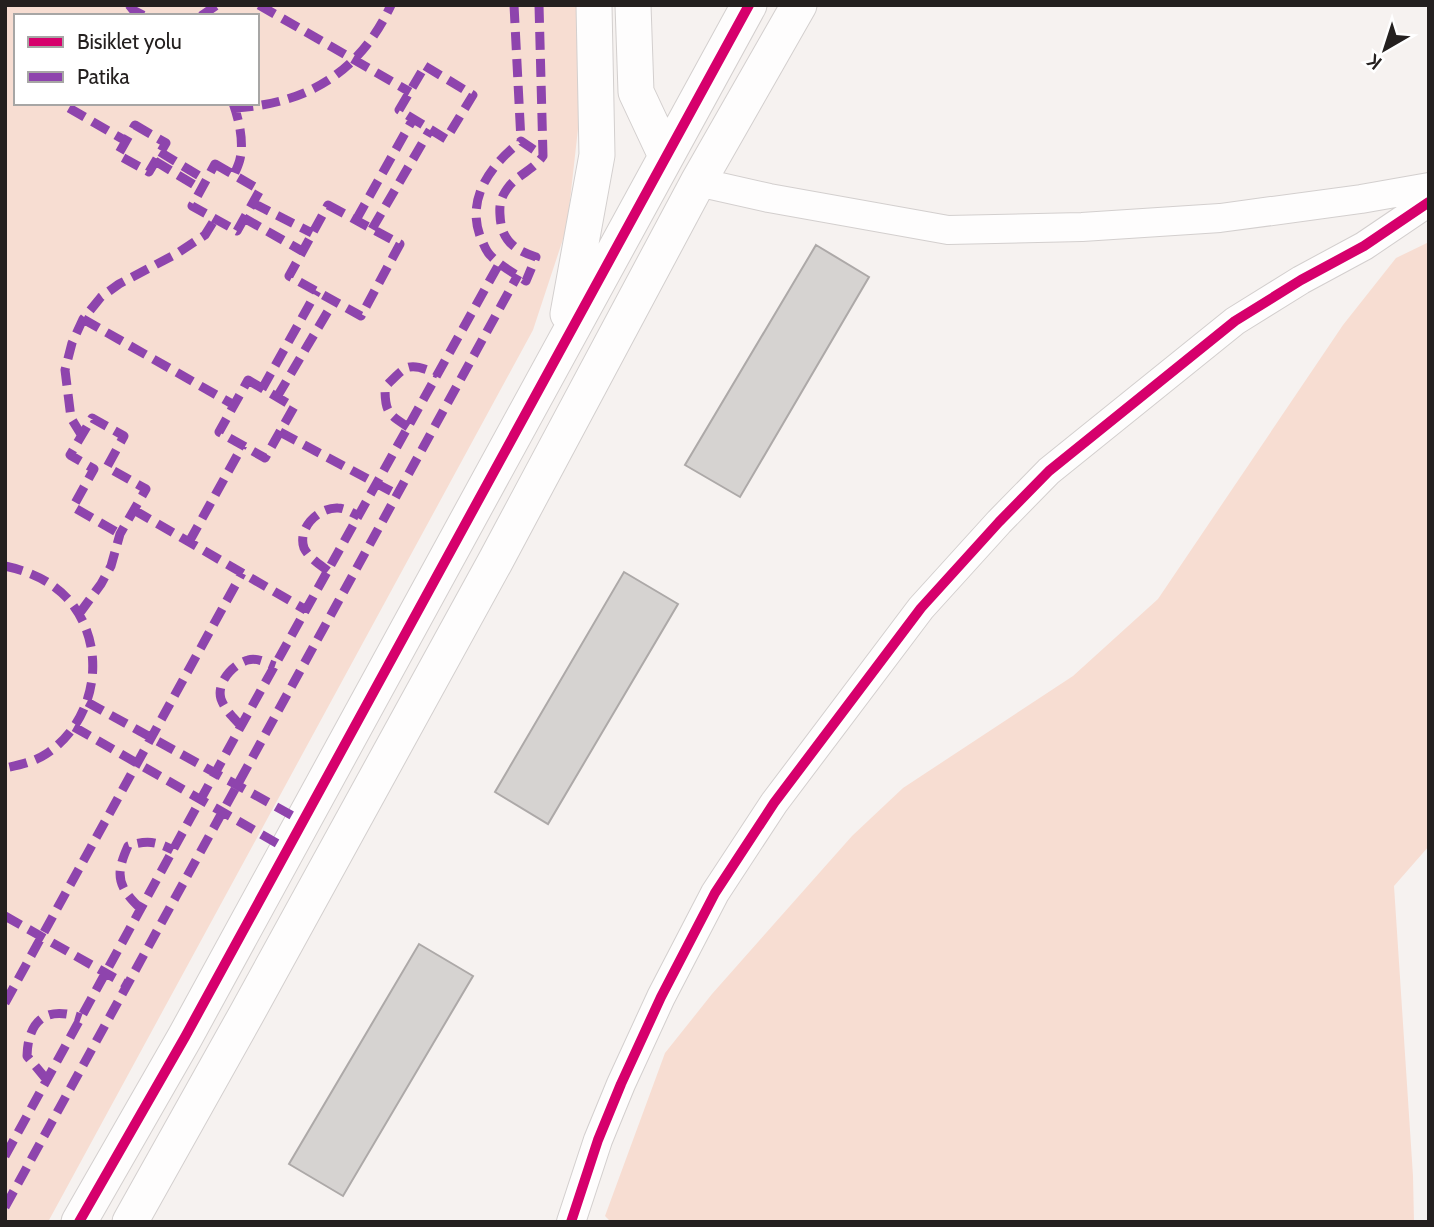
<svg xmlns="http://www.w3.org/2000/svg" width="1434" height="1227" font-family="Cabin,sans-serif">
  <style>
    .green { fill: #f7ddd2; fill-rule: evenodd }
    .building { fill: #d6d3d1; stroke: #ada9a8; stroke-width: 2 }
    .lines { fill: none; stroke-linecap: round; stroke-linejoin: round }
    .minor-casing { stroke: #d3cfce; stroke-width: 30 }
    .tertiary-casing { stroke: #d3cfce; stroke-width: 37 }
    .minor { stroke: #fefdfd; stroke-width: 28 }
    .tertiary { stroke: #fefdfd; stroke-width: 35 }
    .quiet { stroke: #8e44ad; stroke-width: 9; stroke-dasharray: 18 9; stroke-linecap: butt }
    .cycleway-casing { stroke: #fff; stroke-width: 15 }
    .cycleway { stroke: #d6006c; stroke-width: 10 }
  </style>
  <rect width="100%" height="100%" fill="#f6f2f0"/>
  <path class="green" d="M5,5H576L579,120L567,227L533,330L48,1222H5ZM16,16H257V103H16Z
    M1429,242V846L1394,886L1413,1176L1414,1222H611L605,1216L665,1053L712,994L852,836L903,788L1073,676L1158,599L1343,325L1396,258Z"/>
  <path class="building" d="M816,245L869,277L740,497L685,465Z
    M624,572L678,604L548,824L495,792Z
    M419,944L473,976L343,1196L289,1164Z"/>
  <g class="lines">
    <defs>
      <path id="minor" d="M698,182L769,198L948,230L1082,227L1220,218L1361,199L1429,187
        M571,1222L598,1140L621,1084L661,997L715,893L774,803L921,608L999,522L1049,471L1235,321L1301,280L1364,246L1429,202"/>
      <path id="tertiary" d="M633,5L636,92L666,156
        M568,314L597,155L594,5
        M79,1222L185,1037L749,5
        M130,1222L246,1015L495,562L698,182L799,5"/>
    </defs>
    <use href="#minor" class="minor-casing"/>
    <use href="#tertiary" class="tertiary-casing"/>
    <use href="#minor" class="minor"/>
    <use href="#tertiary" class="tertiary"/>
    <path class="quiet" d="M129,5L133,10L145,16
      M259,5L410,92
      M514,5L521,141
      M539,5L543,156L521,141C492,164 466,197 480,236C483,242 485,250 490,255C500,266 514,273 526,281L536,257C514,250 501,240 500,215C499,202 502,195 510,185C521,173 533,170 543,156
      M201,16L217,5
      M425,66L473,95L446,139L399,110Z
      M233,103C239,120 244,141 240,159C239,164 236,170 234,175
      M69,108L126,141
      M235,108C307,104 360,72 391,5
      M135,125L166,143L149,172L118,155Z
      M160,152L206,180
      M155,161L201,189
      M215,164L260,190L237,231L192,206Z
      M253,203L312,233
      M328,205L400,244L361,316L289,276Z
      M244,218L302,251
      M356,220L413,119
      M372,229L430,130
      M83,319L234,405
      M248,380L294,407L265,458L219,432Z
      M262,389L317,291
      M277,397L334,301
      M408,427C388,414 385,412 385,387C407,365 407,361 438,374
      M280,432L398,495
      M82,436L71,418L65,370L72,343L83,319L101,297L119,284L176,254L205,235L215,219
      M134,510L306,610
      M189,542L243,445
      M5,566C28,571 50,580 67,598C109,644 98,720 46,754C34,762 19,765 5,768
      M328,571C319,564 309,558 304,548C297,528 319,507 338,508C345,508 352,513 359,516
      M79,614L101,584L111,566L120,534L146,489L107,467L124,436L92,418L70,455L94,469L73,507L120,534
      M87,702L302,821
      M241,726C233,717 225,710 221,699C216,683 233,664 248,660C257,657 266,663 275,666
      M74,727L287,849
      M141,909C117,886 115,875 128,846C147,840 155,841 173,850
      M5,916L127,985
      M5,1003L242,573
      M47,1080L27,1056C28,1020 47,1005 81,1018
      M5,1156L241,726L499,264
      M5,1207L518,275"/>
    <defs>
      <path id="cycleway" d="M79,1222L185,1037L749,5
        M571,1222L598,1140L621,1084L661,997L715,893L774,803L921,608L999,522L1049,471L1235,321L1301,280L1364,246L1429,202"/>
    </defs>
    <use href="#cycleway" class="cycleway-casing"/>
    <use href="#cycleway" class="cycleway"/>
  </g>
  <rect width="1434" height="1227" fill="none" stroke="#24201f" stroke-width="14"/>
  <rect x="14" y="14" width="245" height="91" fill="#ffffff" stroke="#a7a6a5" stroke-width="2"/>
  <rect x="28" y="37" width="35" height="10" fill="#d6006c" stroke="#a7a6a5" stroke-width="2"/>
  <text x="77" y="49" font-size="21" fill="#24201f">Bisiklet yolu</text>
  <rect x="28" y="72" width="35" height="10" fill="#8e44ad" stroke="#a7a6a5" stroke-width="2"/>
  <text x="77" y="84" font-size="21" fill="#24201f">Patika</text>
  <g transform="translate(1385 49) rotate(219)" stroke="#ffffff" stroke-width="5" paint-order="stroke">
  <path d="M0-5L12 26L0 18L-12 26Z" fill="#24201f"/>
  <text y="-10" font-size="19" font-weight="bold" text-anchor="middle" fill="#24201f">K</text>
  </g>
</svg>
